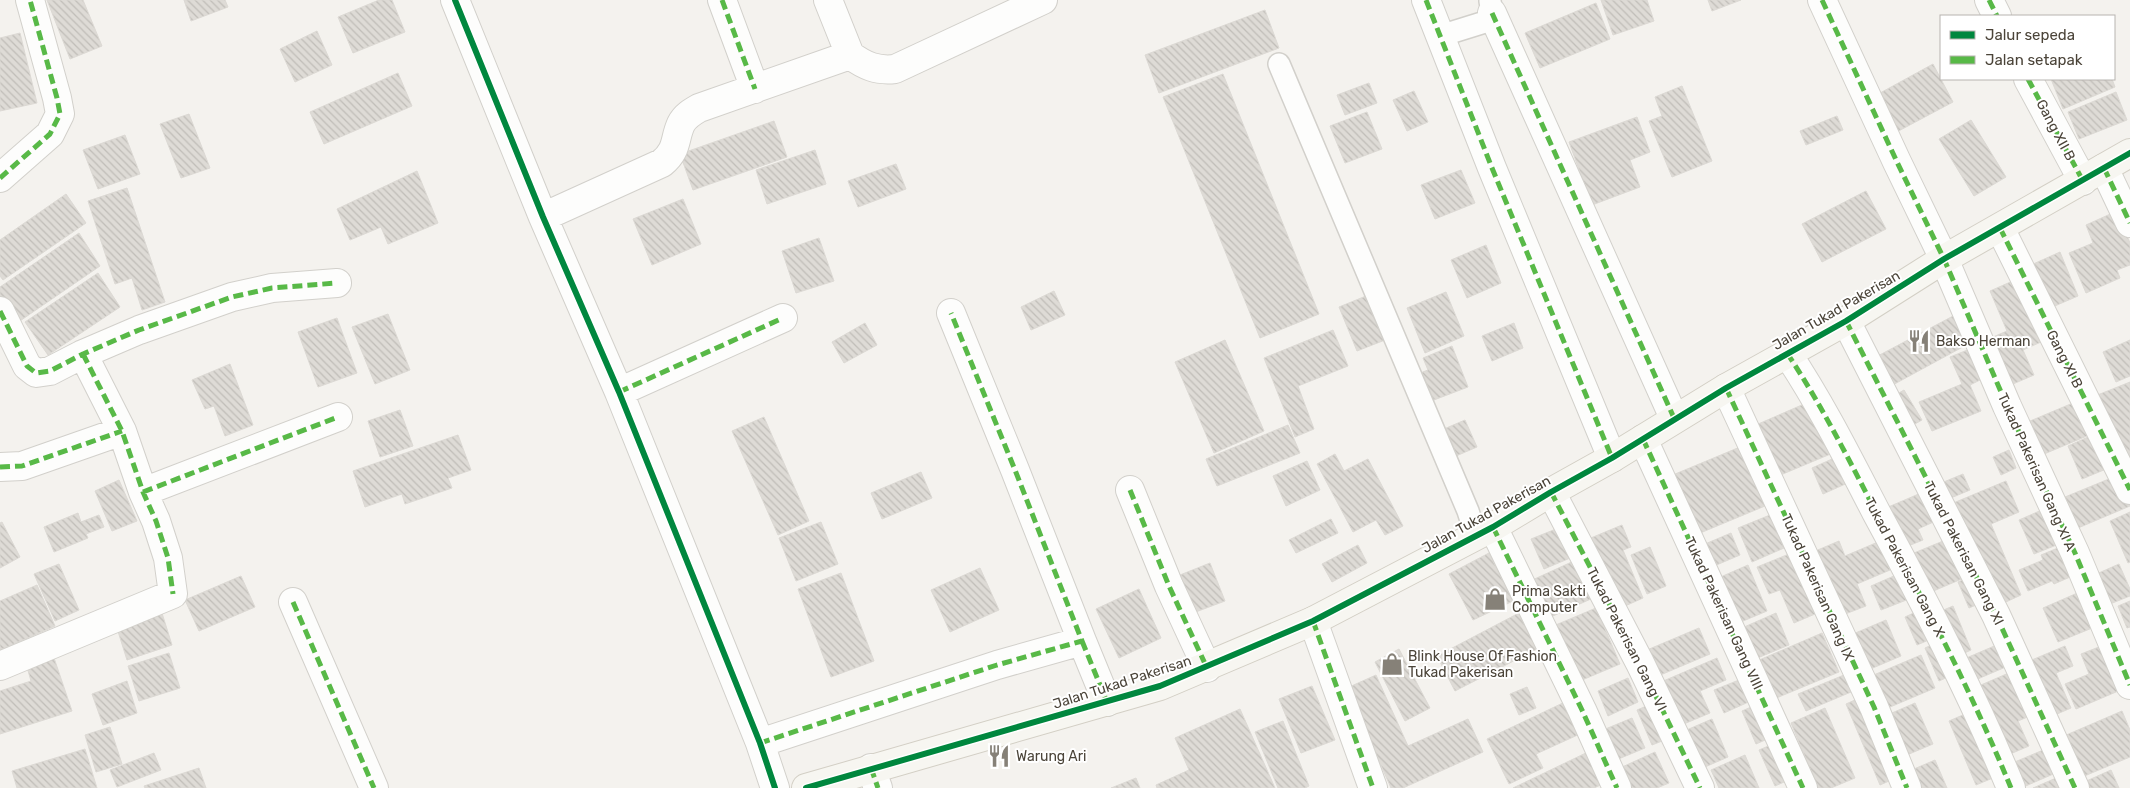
<svg xmlns="http://www.w3.org/2000/svg" width="2130" height="788" font-family="Rubik,sans-serif">
  <style>
    .building { fill: url(#building-back-hatch); stroke: #dcd9d4 }
    .lines { fill: none; stroke-linecap: round; stroke-linejoin: round }
    .lane-casing { stroke: #d2d0cb; stroke-width: 24 }
    .street-casing { stroke: #d2d0cb; stroke-width: 30 }
    .secondary-casing { stroke: #d3cfc5; stroke-width: 30 }
    .lane { stroke: #fdfdfc; stroke-width: 21 }
    .street { stroke: #fdfdfc; stroke-width: 28 }
    .secondary { stroke: #f7f6f1; stroke-width: 28 }
    .quiet { stroke: #58b947; stroke-width: 5; stroke-dasharray: 10 5; stroke-linecap: butt }
    .cycleway-casing { stroke: #fff; stroke-width: 9 }
    .cycleway { stroke: #00873e; stroke-width: 6 }
    .labels { text-anchor: middle; stroke-width: 4; stroke-linejoin: round; paint-order: stroke }
    .street-label { font-size: 14px; fill: #4b4439; stroke: #fff }
    .poi-label { font-size: 14px; fill: #4b4439; stroke: #fff; text-anchor: start }
  </style>
  <defs>
    <pattern id="building-back-hatch" width="6" height="6" patternUnits="userSpaceOnUse" patternTransform="scale(1.25)"><rect width="6" height="6" fill="#dedbd6"/><path d="M-1 5l2 2M0 0l6 6M5-1l2 2" fill="none" stroke="#c0bdb8"/></pattern>
  </defs>
  <rect width="100%" height="100%" fill="#f4f2ee"/>
  <path class="building" d="M47,0H83L102,46L70,59Z
    M184,0H225L228,7L191,21Z
    M379,0H392L405,32L353,53L338,17Z
    M1601,0H1647L1654,21L1613,35Z
    M1708,0H1741L1712,11Z
    M1596,3L1610,39L1540,68L1525,33Z
    M1265,10L1279,48L1159,93L1145,55Z
    M317,31L332,65L295,82L280,49Z
    M20,33L37,103L0,111V38Z
    M1933,64L1953,102L1891,135L1871,98Z
    M398,73L412,106L324,144L310,112Z
    M1223,74L1319,314L1260,338L1163,97Z
    M2051,79H2112L2115,87L2063,109Z
    M1369,83L1377,103L1345,115L1337,95Z
    M1682,86L1712,161L1672,177L1649,121L1662,116L1655,97Z
    M1414,91L1428,122L1407,131L1393,100Z
    M2116,92L2127,120L2079,139L2068,112Z
    M1367,112L1382,149L1345,163L1330,126Z
    M189,114L210,168L181,178L160,124Z
    M1837,116L1843,130L1806,145L1800,131Z
    M1637,117L1650,152L1630,160L1640,187L1592,205L1569,142Z
    M1971,120L2006,177L1974,196L1939,139Z
    M774,121L787,157L693,190L680,154Z
    M125,135L140,174L98,189L83,150Z
    M815,150L826,184L767,204L756,170Z
    M896,164L906,189L858,207L848,181Z
    M1461,170L1475,203L1435,219L1421,185Z
    M417,171L438,223L388,244L381,227L350,240L337,209Z
    M127,188L165,302L142,310L132,278L115,284L88,201Z
    M1866,191L1886,229L1822,262L1802,224Z
    M66,194L86,223L3,280L0,276V240Z
    M683,199L701,244L652,265L633,219Z
    M2117,211L2130,243V265L2117,270L2120,278L2086,293L2069,253L2093,243L2086,225Z
    M79,233L100,266L14,325L0,305V287Z
    M819,238L834,281L796,293L782,251Z
    M1486,245L1501,283L1467,298L1451,260Z
    M2060,252L2078,296L2050,308L2031,265Z
    M98,273L120,307L48,355L25,322Z
    M2015,280L2041,342L2023,350L2034,375L2006,387L1986,340L2007,331L1990,291Z
    M1054,291L1065,315L1031,330L1021,307Z
    M1446,292L1464,336L1425,353L1407,308Z
    M1366,296L1385,340L1357,351L1339,307Z
    M388,314L410,370L375,384L352,327Z
    M1955,315L1970,343L1889,387L1874,358Z
    M337,318L357,373L318,387L298,332Z
    M865,323L877,345L844,363L832,342Z
    M1514,323L1523,348L1492,361L1482,336Z
    M1333,330L1348,366L1298,386L1314,429L1295,437L1264,358Z
    M1225,340L1264,431L1214,453L1175,362Z
    M2130,340V376L2116,382L2103,352Z
    M1452,346L1468,387L1426,403L1415,375L1428,370L1423,358Z
    M1970,349L1982,379L1970,385L1981,411L1932,431L1919,402L1962,384L1950,357Z
    M230,364L253,425L225,436L214,406L205,409L192,380Z
    M2130,382V461L2095,396Z
    M1904,390L1922,420L1904,430L1887,400Z
    M2080,400L2094,433L2037,457L2023,424Z
    M1811,401L1833,453L1771,479L1749,428Z
    M400,410L413,446L380,457L368,421Z
    M764,417L809,521L778,535L732,431Z
    M1465,420L1477,447L1456,456L1444,429Z
    M1288,425L1300,453L1217,486L1206,459Z
    M2097,433L2111,467L2082,479L2068,446Z
    M458,435L471,470L448,478L452,488L405,504L402,494L365,507L353,471Z
    M1740,447L1765,506L1693,536L1668,477Z
    M2009,450L2016,468L2001,475L1993,457Z
    M1335,454L1344,471L1368,459L1403,526L1385,535L1376,520L1353,532L1317,464Z
    M1841,455L1852,481L1823,494L1812,468Z
    M1307,461L1320,490L1286,506L1273,476Z
    M921,472L932,498L882,519L871,493Z
    M1963,474L1970,490L1946,500L1939,484Z
    M2121,474L2130,496V506L2078,528L2065,497Z
    M119,480L137,521L112,531L95,491Z
    M2006,481L2019,512L1991,524L2021,595L1995,607L1951,504Z
    M1928,490L1940,519L1918,529L1923,540L1903,548L1886,508Z
    M2044,509L2059,544L2034,554L2019,520Z
    M2130,512V562L2128,563L2110,521Z
    M78,513L81,522L99,515L104,527L86,534L88,538L54,552L44,527Z
    M1770,515L1784,548L1752,562L1738,528Z
    M1331,519L1338,533L1296,553L1289,540Z
    M2,522L20,557L0,568V523Z
    M821,522L838,564L796,581L779,538Z
    M1622,525L1631,547L1623,550L1643,598L1616,610L1586,540Z
    M1561,527L1575,556L1544,569L1531,539Z
    M1731,533L1740,555L1707,569L1698,547Z
    M1948,539L1964,578L1931,592L1914,553Z
    M1839,541L1845,556L1878,542L1890,570L1857,584L1866,606L1840,616L1813,552Z
    M1358,545L1367,563L1332,582L1322,564Z
    M2065,545L2077,574L2054,584L2052,581L2028,591L2019,570L2043,560L2041,555Z
    M1650,547L1666,586L1647,594L1631,555Z
    M1489,553L1513,601L1473,620L1449,574Z
    M1789,554L1815,614L1794,623L1780,590L1769,594L1757,567Z
    M1576,560L1593,598L1544,620L1528,582Z
    M1210,563L1225,601L1185,616L1170,579Z
    M59,564L79,610L55,621L34,574Z
    M2119,564L2130,589V596L2105,606L2092,576Z
    M1748,565L1767,611L1736,624L1716,579Z
    M980,568L999,610L950,632L931,590Z
    M1903,572L1914,597L1881,610L1871,586Z
    M841,573L874,661L831,677L798,589Z
    M241,576L255,607L199,631L185,600Z
    M1972,576L1983,602L1969,608L1958,582Z
    M37,585L55,626L0,650V601Z
    M1139,589L1161,638L1119,658L1096,609Z
    M2082,591L2097,626L2058,642L2043,608Z
    M2130,601V627L2127,628L2118,606Z
    M1953,606L1971,650L1958,656L1939,612Z
    M1596,608L1620,664L1575,683L1551,627Z
    M161,610L172,645L127,660L116,625Z
    M1918,611L1931,639L1917,645L1905,617Z
    M1519,613L1537,649L1455,691L1437,656Z
    M1776,613L1789,645L1755,659L1742,628Z
    M1886,620L1901,656L1861,673L1846,637Z
    M1699,628L1710,654L1658,676L1647,650Z
    M1822,633L1839,672L1774,699L1757,661Z
    M2006,641L2015,663L1973,681L1964,659Z
    M1936,643L1950,676L1939,681L1925,648Z
    M2104,645L2123,689L2076,709L2065,684L2089,674L2081,654Z
    M2065,646L2073,666L2056,673L2071,708L2050,717L2027,662Z
    M1399,649L1430,708L1405,721L1375,662Z
    M52,652L72,711L0,734V691L31,681L25,660Z
    M169,653L180,688L139,701L128,666Z
    M1921,655L1935,688L1883,710L1869,677Z
    M1717,658L1726,680L1700,691L1710,713L1679,726L1661,682Z
    M2018,669L2037,713L2018,721L2029,746L2003,757L1974,688Z
    M1376,675L1408,746L1468,719L1483,752L1403,788H1391L1347,688Z
    M1844,675L1851,692L1806,711L1798,694Z
    M1628,678L1638,702L1608,716L1598,691Z
    M1744,678L1753,700L1724,713L1714,690Z
    M127,681L137,713L103,725L92,694Z
    M1312,686L1335,740L1301,753L1279,699Z
    M1527,687L1536,708L1519,715L1510,694Z
    M1864,696L1898,777L1880,785L1846,704Z
    M1567,701L1582,733L1536,754L1543,768L1509,784L1487,739Z
    M1656,702L1672,737L1652,745L1637,710Z
    M1915,703L1933,744L1902,757L1885,716Z
    M1758,704L1772,737L1756,744L1742,711Z
    M1825,708L1855,778L1831,788H1818L1791,723Z
    M1240,709L1275,788H1157L1156,785L1189,770L1175,738Z
    M1972,711L2000,775L1976,785L1949,721Z
    M2122,711L2130,730V757L2082,777L2064,736Z
    M1632,718L1645,748L1616,760L1603,730Z
    M1712,719L1728,757L1698,770L1682,732Z
    M1283,721L1309,786L1305,788H1278L1255,732Z
    M110,727L122,764L96,772L85,735Z
    M1778,742L1793,778L1775,786L1759,750Z
    M2048,748L2058,772L2021,788L2010,764Z
    M85,749L97,788H17L12,771Z
    M1590,751L1605,783L1594,788H1513Z
    M1655,752L1669,783L1657,788H1628L1620,768Z
    M154,753L161,770L117,787L110,770Z
    M1745,755L1759,788H1719L1711,770Z
    M1935,760L1947,788H1914L1907,772Z
    M199,768L206,788H145L144,786Z
    M2111,770L2119,788H2084L2082,783Z
    M2063,775L2068,788H2033Z
    M1136,778L1140,788H1111Z"/>
  <g class="lines">
    <defs>
      <path id="lane" d="M1440,36L1485,22L1492,13L1490,1
        M1279,64L1468,511L1476,536"/>
      <path id="street" d="M455,0L543,217L619,392L760,743L775,788
        M722,0L755,89
        M828,0L850,55
        M1426,0L1492,168L1612,458
        M1822,0L1897,162L1944,259L2007,406L2075,553L2130,685
        M1989,0L1997,16
        M1492,13L1674,418
        M2028,79L2083,181
        M2104,168L2130,223
        M0,178L50,134L60,114L57,98L30,0
        M543,217L662,163C678,150 674,139 681,124C685,116 692,112 699,108L850,55C865,66 877,71 895,69L1043,0
        M2000,228L2130,490
        M0,311L27,366L36,373L50,371L83,354L139,330L232,297L272,288L337,283
        M1846,321L1996,615L2075,788
        M1787,353C1821,404 1848,458 1876,512C1925,602 1972,693 2011,788
        M1726,388L1874,707L1907,788
        M619,392L783,318
        M1643,439L1803,788
        M0,467L22,466L122,431
        M1130,490L1169,586L1207,668
        M143,492L338,417
        M1551,492L1640,663L1700,788
        M1493,527L1582,710L1617,788
        M293,602L374,788
        M1313,621L1373,788
        M1082,641L1107,702
        M0,666L173,594L168,558L156,521L143,492L122,431L83,354
        M760,743L997,665L1082,641L1015,470L951,313
        M871,768L878,788"/>
      <path id="secondary" d="M806,788L1160,686L1313,621L1493,527L1551,492L1612,458L1726,388L1846,321L1944,259L2130,153"/>
    </defs>
    <use href="#lane" class="lane-casing"/>
    <use href="#street" class="street-casing"/>
    <use href="#secondary" class="secondary-casing"/>
    <use href="#lane" class="lane"/>
    <use href="#street" class="street"/>
    <use href="#secondary" class="secondary"/>
    <path class="quiet" d="M722,0L755,89
      M1426,0L1492,168L1612,458
      M1822,0L1897,162L1944,259L2007,406L2075,553L2130,685
      M1989,0L1997,16
      M1492,13L1674,418
      M2028,79L2083,181
      M2104,168L2130,223
      M0,178L50,134L60,114L57,98L30,0
      M2000,228L2130,490
      M0,311L27,366L36,373L50,371L83,354L139,330L232,297L272,288L337,283
      M1846,321L1996,615L2075,788
      M1787,353C1821,404 1848,458 1876,512C1925,602 1972,693 2011,788
      M83,354L122,431L143,492L156,521L168,558L173,594
      M1726,388L1874,707L1907,788
      M619,392L783,318
      M1643,439L1803,788
      M0,467L22,466L122,431
      M1130,490L1169,586L1207,668
      M143,492L338,417
      M1551,492L1640,663L1700,788
      M1493,527L1582,710L1617,788
      M293,602L374,788
      M1313,621L1373,788
      M1082,641L1107,702
      M760,743L997,665L1082,641L1015,470L951,313
      M871,768L878,788"/>
    <defs>
      <path id="cycleway" d="M455,0L543,217L619,392L760,743L775,788
        M806,788L1160,686L1313,621L1493,527L1551,492L1612,458L1726,388L1846,321L1944,259L2130,153"/>
    </defs>
    <use href="#cycleway" class="cycleway-casing"/>
    <use href="#cycleway" class="cycleway"/>
  </g>
  <defs>
    <symbol id="restaurant-bare" viewBox="-9 -9 18 18"><path d="M-5-6h1v4h1v-4h1v4h1v-4h1v5L-1.5 .5V6h-2V.5L-5-1ZM5-6V6H3V1.5H1.5Q1.5-4 5-6Z" fill="#868178" stroke="#fff" stroke-width="2.5" paint-order="stroke"/></symbol>
    <symbol id="shop-bare" viewBox="-9 -9 18 18"><path d="M-5-2.5h2.3a2.7 3.5 0 0 1 5.4 0H5L5.5 6h-11ZM-1.5-2.5h3a1.5 2.3 0 0 0-3 0Z" fill="#868178" stroke="#fff" stroke-width="2.5" paint-order="stroke"/></symbol>
  </defs>
  <g fill-rule="evenodd">
    <use href="#restaurant-bare" x="1903" y="325" width="32" height="32"/>
    <use href="#shop-bare" x="1479" y="583" width="32" height="32"/>
    <use href="#shop-bare" x="1376" y="648" width="32" height="32"/>
    <use href="#restaurant-bare" x="983" y="740" width="32" height="32"/>
  </g>
  <g class="labels">
    <g class="street-label">
      <text transform="translate(2056 130) rotate(62)" y="5">Gang XII B</text>
      <text transform="translate(1836 310) rotate(-30)" y="5">Jalan Tukad Pakerisan</text>
      <text transform="translate(2065 359) rotate(63)" y="5">Gang XI B</text>
      <text transform="translate(2037 472) rotate(66)" y="5">Tukad Pakerisan Gang XI A</text>
      <text transform="translate(1486 514) rotate(-29)" y="5">Jalan Tukad Pakerisan</text>
      <text transform="translate(1964 553) rotate(63)" y="5">Tukad Pakerisan Gang XI</text>
      <text transform="translate(1905 567) rotate(62)" y="5">Tukad Pakerisan Gang X</text>
      <text transform="translate(1818 587) rotate(66)" y="5">Tukad Pakerisan Gang IX</text>
      <text transform="translate(1724 613) rotate(65)" y="5">Tukad Pakerisan Gang VIII</text>
      <text transform="translate(1627 639) rotate(63)" y="5">Tukad Pakerisan Gang VI</text>
      <text transform="translate(1122 682) rotate(-18)" y="5">Jalan Tukad Pakerisan</text>
    </g>
    <g class="poi-label">
      <text x="1936" y="346">Bakso Herman</text>
      <text x="1512" y="596">Prima Sakti<tspan x="1512" dy="16">Computer</tspan></text>
      <text x="1408" y="661">Blink House Of Fashion<tspan x="1408" dy="16">Tukad Pakerisan</tspan></text>
      <text x="1016" y="761">Warung Ari</text>
    </g>
  </g>
  <rect x="1940" y="15" width="175" height="65" fill="#ffffff" stroke="#b7b4b0"/>
  <rect x="1950" y="31" width="25" height="8" fill="#00873e" stroke="#b7b4b0"/>
  <text x="1985" y="40" font-size="15" fill="#4b4439">Jalur sepeda</text>
  <rect x="1950" y="56" width="25" height="8" fill="#58b947" stroke="#b7b4b0"/>
  <text x="1985" y="65" font-size="15" fill="#4b4439">Jalan setapak</text>
</svg>
